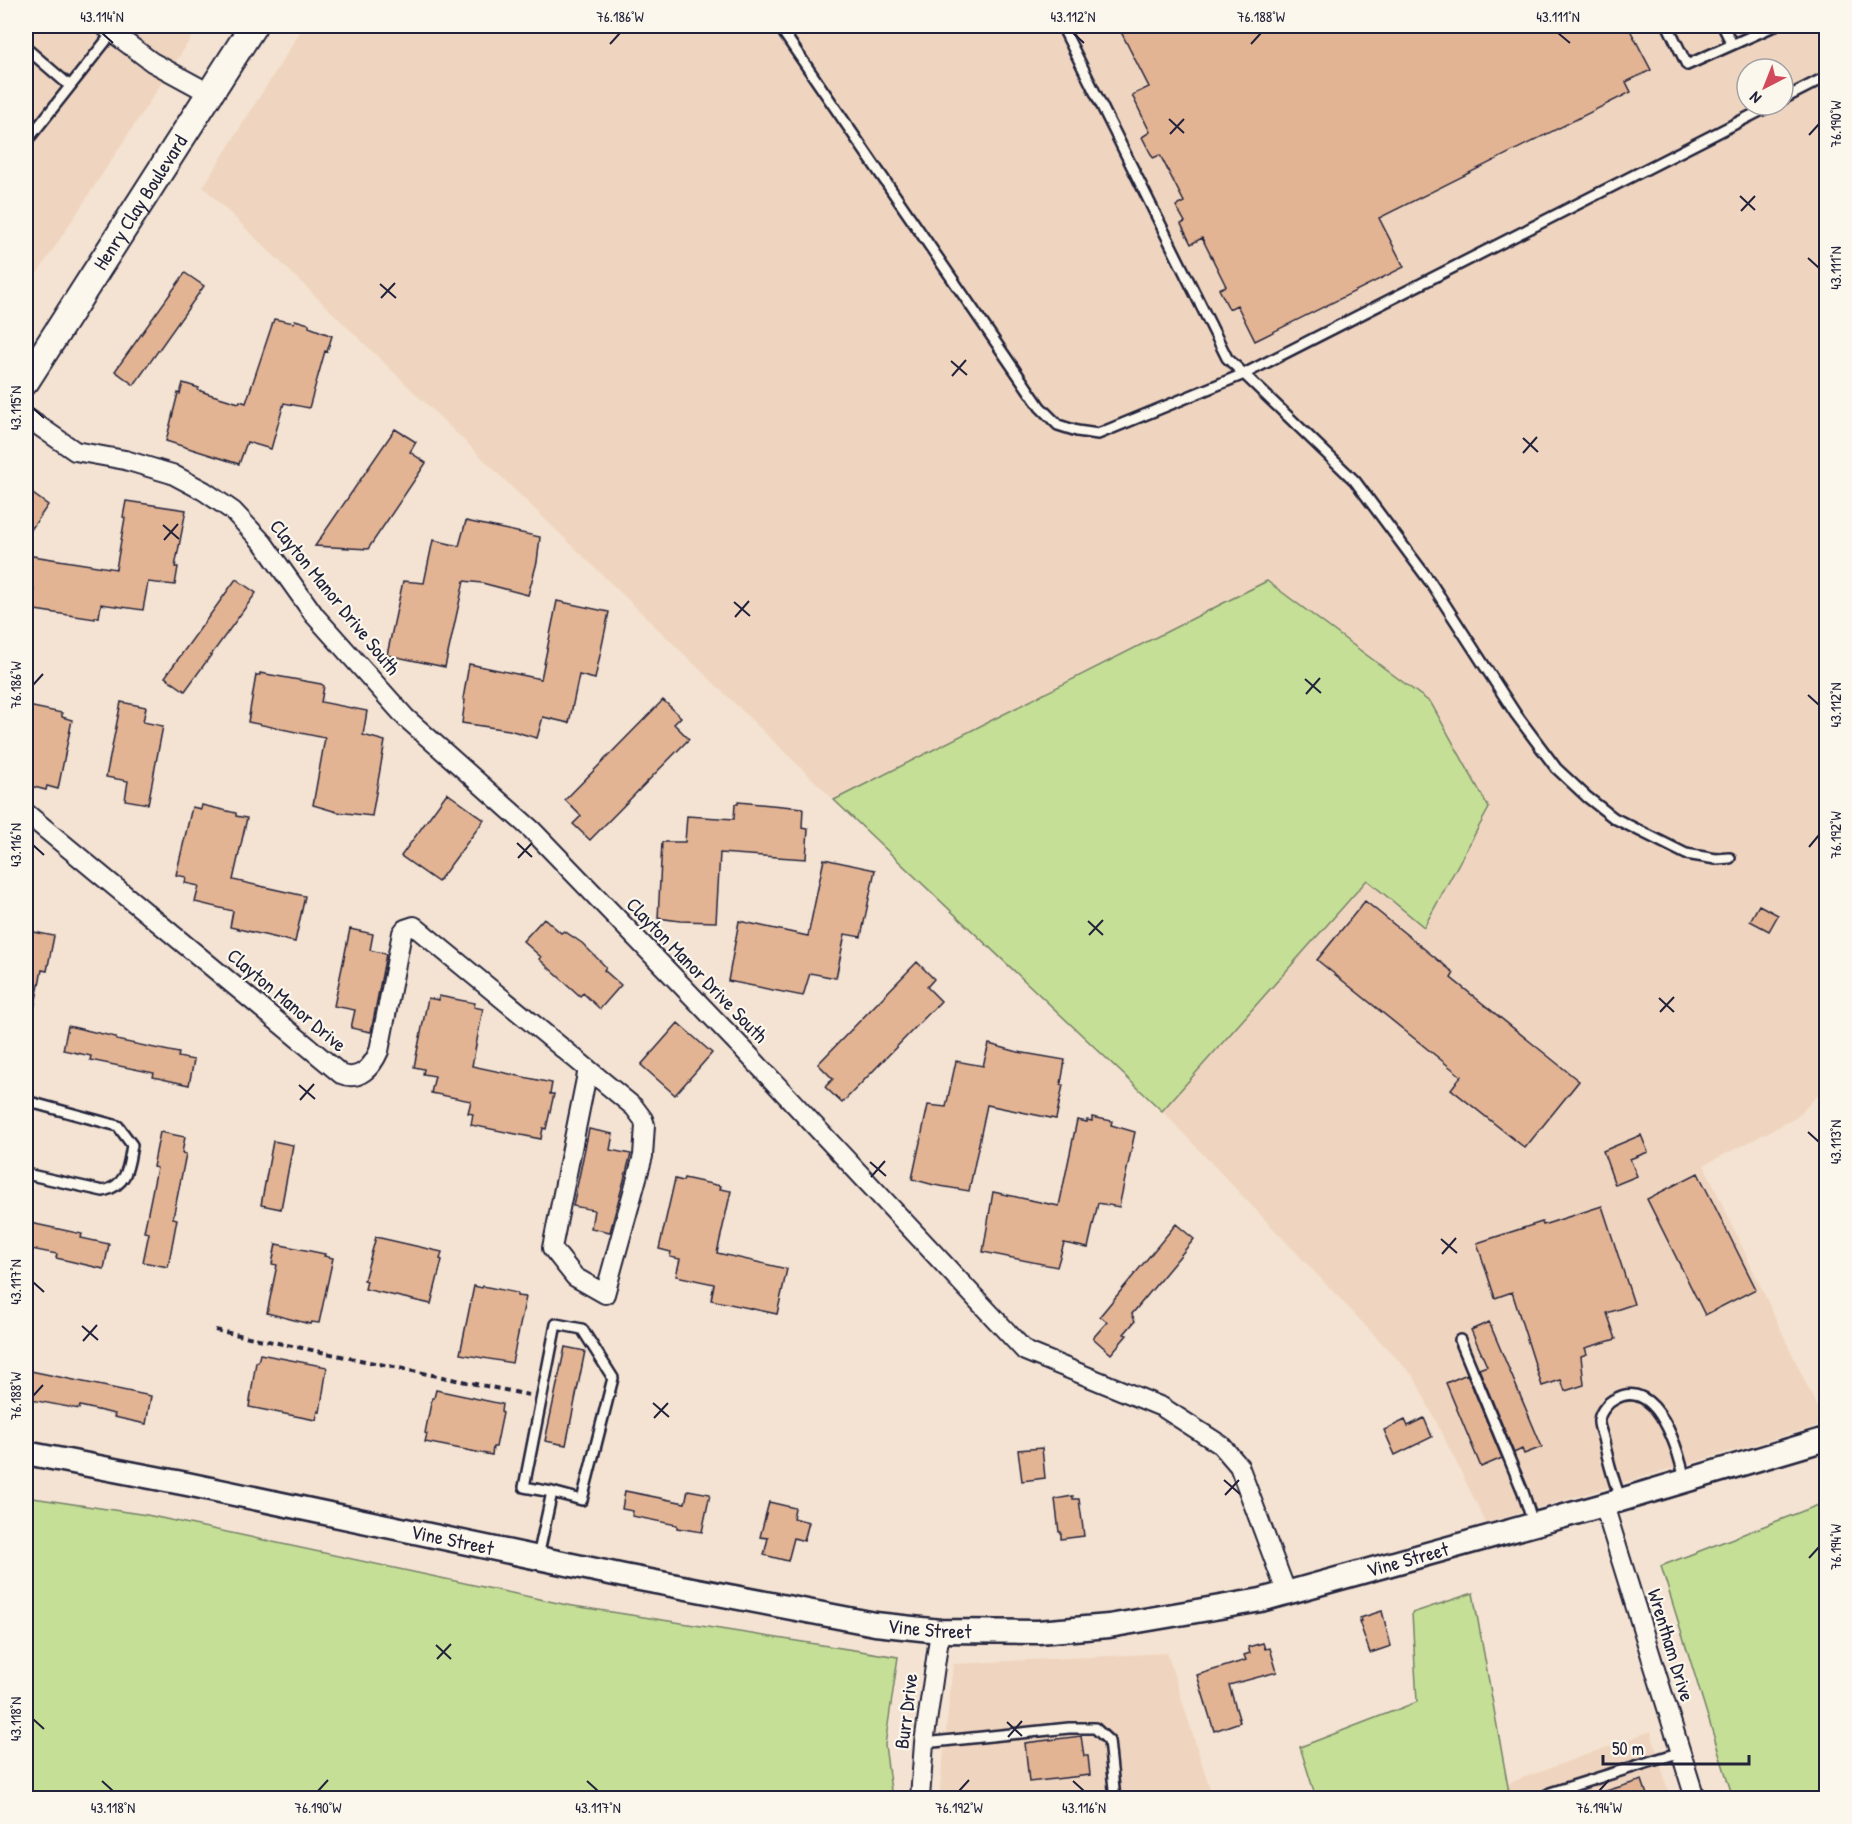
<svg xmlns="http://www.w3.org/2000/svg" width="1852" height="1824" font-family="'Patrick Hand',sans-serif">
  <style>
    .built { fill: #efd5bf; fill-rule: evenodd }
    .green { fill: #c5df96; stroke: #748068; stroke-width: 1.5 }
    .building { fill: #e3b494; stroke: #22223b; stroke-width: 1.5 }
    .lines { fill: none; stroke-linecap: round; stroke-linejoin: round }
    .service-casing { stroke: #22223b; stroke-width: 14 }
    .minor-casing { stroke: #22223b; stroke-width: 22 }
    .tertiary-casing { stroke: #22223b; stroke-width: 27 }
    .secondary-casing { stroke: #22223b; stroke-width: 30 }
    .path { stroke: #22223b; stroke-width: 4; stroke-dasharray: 6 4.5; stroke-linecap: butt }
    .service { stroke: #fbf7ec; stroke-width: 9 }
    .minor { stroke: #fbf7ec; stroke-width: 18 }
    .tertiary { stroke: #fbf7ec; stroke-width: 22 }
    .secondary { stroke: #fbf7ec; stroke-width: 26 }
    .ticks { fill: none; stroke: #22223b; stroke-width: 2 }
    .labels { text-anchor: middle; stroke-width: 4.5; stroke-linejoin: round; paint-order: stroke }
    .street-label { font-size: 20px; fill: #22223b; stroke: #fbf7ec }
    .neatline { fill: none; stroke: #22223b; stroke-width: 2 }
    .ticks-label { font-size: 15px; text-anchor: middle; fill: #22223b }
  </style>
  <rect width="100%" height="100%" fill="#f4e3d2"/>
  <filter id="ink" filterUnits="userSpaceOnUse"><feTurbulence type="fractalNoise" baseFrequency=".0167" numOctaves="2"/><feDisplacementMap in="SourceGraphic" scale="12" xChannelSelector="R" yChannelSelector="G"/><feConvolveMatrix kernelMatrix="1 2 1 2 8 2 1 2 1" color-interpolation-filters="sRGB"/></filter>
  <g filter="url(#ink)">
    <path class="built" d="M26,26H199L26,291Z
      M304,26H1826V1087L1796,1118L1704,1165L1825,1424L1486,1523L1414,1377L1162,1111L1368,879L1424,927L1267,581L834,800L203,187ZM1747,69H1783V105H1747Z
      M1167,1653L1213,1798H939L953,1664Z
      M1651,1731L1670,1798H1510L1506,1784Z"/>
    <path class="green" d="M1267,581L1431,703L1489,808L1424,927L1367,880L1162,1111L834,800Z
      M26,1497L147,1515L567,1605L898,1657L885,1745L892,1798H26Z
      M1826,1502V1798H1733L1661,1566Z
      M1473,1593L1510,1798H1316L1300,1747L1417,1702L1412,1613Z"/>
    <path class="building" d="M1118,26H1628L1651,70L1626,82L1631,92L1379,218L1404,267L1255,341L1237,305L1229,309L1219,289L1226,286L1202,238L1191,244L1181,224L1185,222L1176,206L1184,202L1160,155L1153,158L1142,137L1150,132L1132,95L1149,87Z
      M185,273L204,286L134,385L115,371Z
      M274,319L294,323L295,320L309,324V327L332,336L327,352L325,351L309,408L284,403L271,449L247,442L239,464L166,441L178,393L180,394L183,383L199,388L198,390L209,394L239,403L240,401L246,403Z
      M395,429L416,442L410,452L426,463L368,549L315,546Z
      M26,489L48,505L26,537Z
      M126,501L186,510L175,567H178L175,585L148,582L143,610L101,604L99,617H95V619L35,610L31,607L34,588L26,587V555L116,569L125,518L123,517Z
      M466,521L540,537L537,562L528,595L482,583L464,581L445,667L387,655L403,581L424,583L433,540L459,546Z
      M236,579L256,593L185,691L165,677Z
      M557,601L609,612L595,679L579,675L569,723L543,717L537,738L509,730L462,723L465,700L463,699L469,664L541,679Z
      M260,673L321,684L324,686L321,702L367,711L363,735L385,741L372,816L337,812L313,805L325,738L248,722L256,675H260Z
      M663,700L681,717L674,724L689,739L590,840L573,824L581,816L565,800Z
      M121,702L146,707L143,722L163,726L148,804L125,800L128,781L106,777Z
      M28,706L62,713V717L72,720L58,789L47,786L46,790L26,785V708L27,709Z
      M447,793L484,820L438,882L401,856Z
      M738,802L803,808L802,828L808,829L806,859L720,853L716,922L680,921L658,918L662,842H685L687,816L734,819L735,804H738Z
      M202,805L236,813V816L247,818L233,880L305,896L295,942L230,927L233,911L195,902L199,886L185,883L186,877L176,875L192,807L201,809Z
      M824,859L875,870L861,937L845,934L836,978L810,973L803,996L728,981L739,921L808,936Z
      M1365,901L1454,973L1451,978L1579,1081L1525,1148L1451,1089L1461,1076L1317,960Z
      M1759,905L1778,915L1769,931L1750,921Z
      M544,918L561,933L564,931L582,943L606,967L604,970L621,985L600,1009L583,993L580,996L539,959L541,957L523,941Z
      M350,929L373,934L370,950L386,954L371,1032L351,1028L355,1010L334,1006Z
      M29,931L54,936L47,971L42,970L33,1014L26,1013V949Z
      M917,962L934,979L927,987L941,1001L842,1103L825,1087L833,1079L818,1064Z
      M439,996L475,1003L474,1007L483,1009L472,1066L552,1083L550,1094H554L546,1129L543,1128L541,1139L471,1125L473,1114L468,1113L471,1101L431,1093L435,1076L423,1074L424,1069L414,1067L428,998L439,1000Z
      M678,1023L712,1053L675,1095L641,1065Z
      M68,1026L116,1037V1040L179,1053L178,1057L194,1060L189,1085L153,1077L154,1073L90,1060L91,1056L63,1050Z
      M989,1044L1018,1052L1065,1060L1061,1084L1063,1085L1056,1119L987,1105L969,1191L934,1185L912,1179L928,1105L946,1107L956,1061L983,1066Z
      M1092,1117L1112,1121L1111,1125L1135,1132L1119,1207L1098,1203L1088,1248L1064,1243L1057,1267L983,1252L993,1192L1059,1206L1077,1120L1087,1122V1120L1092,1121Z
      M589,1129L613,1134L610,1150L631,1154L610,1232L591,1228L594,1210L573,1206Z
      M160,1132L185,1137L182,1153L186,1154L173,1218L177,1219L168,1267L143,1262L149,1233L144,1232L157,1168L153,1167Z
      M1641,1135L1648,1152L1630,1159L1637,1176L1615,1185L1603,1151Z
      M273,1141L293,1145L281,1209L261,1205Z
      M1698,1173L1756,1289L1705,1315L1647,1199Z
      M684,1178L721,1186L720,1189L731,1191L717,1253L787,1269L777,1314L711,1300L714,1284L676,1276L680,1259L670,1257L671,1252L659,1249L675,1179L683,1181Z
      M1602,1206L1634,1304L1607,1313L1616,1339L1585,1348L1587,1354L1581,1356L1584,1385L1565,1391L1561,1380L1542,1386L1512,1292L1495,1298L1477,1243L1542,1222L1543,1225Z
      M26,1222L82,1234L81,1238L109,1244L104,1269L56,1258L57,1254L26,1248Z
      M1176,1224L1194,1239L1132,1314L1135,1321L1124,1334L1127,1335L1111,1354L1093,1338L1107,1322L1100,1316Z
      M376,1237L442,1252L440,1259L442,1260L431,1304L365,1289L367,1281L364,1280Z
      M276,1244L325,1254L324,1256L333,1258L319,1323L311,1322L310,1324L267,1313L277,1265L272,1264Z
      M474,1286L482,1288L483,1286L517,1293V1296L526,1297L512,1363L460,1354Z
      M1489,1322L1542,1447L1524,1454L1522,1449L1514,1453L1479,1369L1487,1366L1471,1330Z
      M565,1347L585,1351L566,1445L545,1441Z
      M260,1354L327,1367L320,1412L318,1411L316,1420L249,1407L256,1362H258Z
      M26,1370L151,1396L146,1424L114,1417L115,1414L80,1406L79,1409L26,1399Z
      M1467,1374L1502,1458L1481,1467L1446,1383Z
      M436,1390L502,1404L501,1412L503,1413L496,1447H493L492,1455L425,1442L427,1434L425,1433L432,1398H434Z
      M1424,1418L1432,1437L1395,1455L1384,1430L1405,1420L1408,1426Z
      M1042,1448L1045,1478L1022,1481L1018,1450Z
      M688,1490L710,1494L702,1532L677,1528V1525L632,1516L633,1511L622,1509L625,1491L685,1503Z
      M1073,1496V1499H1079L1084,1536L1061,1539V1532H1059L1055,1499Z
      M769,1502L795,1508L793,1518L809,1522L804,1541L794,1538L788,1561L764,1555L768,1538L760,1537Z
      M1382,1611L1391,1646L1370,1653L1359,1621H1361L1360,1618Z
      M1263,1643L1265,1649L1270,1648L1277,1672L1229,1685L1240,1722L1214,1731L1197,1675L1246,1660L1244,1655L1250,1653L1248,1647Z
      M1081,1736L1084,1756H1088L1090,1775L1029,1782L1025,1743Z
      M1642,1780L1648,1798H1594L1593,1795Z"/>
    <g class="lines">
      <defs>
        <path id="service" d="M779,26L1040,407L1058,425L1077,431L1098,434L1244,374L1355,481L1431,583L1515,713L1556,768L1587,797L1614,818L1686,854L1716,859L1730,858
          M1062,26L1227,358L1244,374L1772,105
          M1668,26L1687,65L1774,26
          M1723,26L1732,44
          M26,48L70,86
          M1783,99L1826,77
          M26,142L113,32
          M26,1101L118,1126L132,1145C128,1167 128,1185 103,1191L26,1174
          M1460,1340L1523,1492L1533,1523
          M1621,1500C1613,1480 1608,1460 1603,1438C1602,1433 1598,1425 1599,1420C1600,1412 1608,1402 1615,1399C1657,1375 1680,1454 1685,1481
          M538,1557L552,1492L524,1487L556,1324L582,1329L613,1378L582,1500L552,1492
          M924,1743L1069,1728H1095L1109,1741L1115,1798
          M1541,1798L1550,1793L1681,1752"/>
        <path id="minor" d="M104,26L152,62L211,94
          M26,417L75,451L125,460L172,474L204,491L233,511L263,543L315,616L406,718L532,830L744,1050L1025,1351L1162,1407L1221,1445L1239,1466L1287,1594
          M26,813L341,1074C359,1082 372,1067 379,1051L402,933L405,929L414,926L634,1107L643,1119L645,1125L643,1156L605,1294L575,1277L552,1248L588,1069
          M1604,1505L1695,1798
          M920,1798L924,1743L940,1631"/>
        <g id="tertiary">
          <path id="s1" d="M26,1453L187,1484L624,1576L875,1624L940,1631L1038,1632L1109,1626L1261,1600L1604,1505L1826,1439"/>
        </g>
        <g id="secondary">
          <path id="s2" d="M26,381L253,26"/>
        </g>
      </defs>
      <use href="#service" class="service-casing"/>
      <use href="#minor" class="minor-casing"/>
      <use href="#tertiary" class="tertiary-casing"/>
      <use href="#secondary" class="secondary-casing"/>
      <path class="path" d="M215,1330L529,1395"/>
      <use href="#service" class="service"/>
      <use href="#minor" class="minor"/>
      <use href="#tertiary" class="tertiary"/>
      <use href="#secondary" class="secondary"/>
    </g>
  </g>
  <path class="ticks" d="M102,33L113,43M1073,33L1084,43M1558,33L1570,43M610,44L620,33M1251,44L1261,33M1169,119L1184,133M1170,134L1184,119M1809,135L1819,124M1740,196L1755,210M1741,211L1755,196M1808,258L1819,268M380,284L396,298M381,298L395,283M951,361L967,375M952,376L966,360M33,408L44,418M1523,438L1538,452M1523,453L1537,437M163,525L179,539M164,540L178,524M734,602L750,616M735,617L749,601M1305,679L1321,693M33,685L43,674M1306,694L1320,678M1808,695L1819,705M517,843L532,857M33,845L44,855M1809,847L1819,835M518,858L532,843M1088,921L1103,935M1089,935L1103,920M1659,998L1674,1012M1660,1012L1674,997M299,1085L315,1099M300,1100L314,1084M1808,1132L1819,1142M870,1162L886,1176M871,1177L885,1161M1441,1239L1457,1253M1442,1254L1456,1238M33,1282L44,1292M82,1326L98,1340M83,1341L97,1325M33,1396L43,1385M653,1403L669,1417M654,1418L668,1403M1224,1480L1240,1494M1225,1495L1239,1480M1809,1558L1819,1547M436,1645L451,1659M437,1659L451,1644M33,1719L44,1729M1007,1722L1022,1736M1008,1737L1022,1721M102,1781L113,1791M587,1781L598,1791M1073,1781L1084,1791M318,1791L328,1780M959,1791L969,1780M1599,1791L1609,1780"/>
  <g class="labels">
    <g class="street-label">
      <text dy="7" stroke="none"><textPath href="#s2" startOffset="212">Henry Clay Boulevard</textPath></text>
      <text transform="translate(335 597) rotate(51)" y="7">Clayton Manor Drive South</text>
      <text transform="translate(697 970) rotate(46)" y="7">Clayton Manor Drive South</text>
      <text transform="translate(287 1000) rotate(40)" y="7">Clayton Manor Drive</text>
      <text dy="7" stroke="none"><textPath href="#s1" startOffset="435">Vine Street</textPath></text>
      <text dy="7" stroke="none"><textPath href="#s1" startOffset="1407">Vine Street</textPath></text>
      <text dy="7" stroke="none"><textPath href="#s1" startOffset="921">Vine Street</textPath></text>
      <text transform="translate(1671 1645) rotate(73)" y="7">Wrentham Drive</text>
      <text transform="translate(906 1711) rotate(-83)" y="7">Burr Drive</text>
    </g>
  </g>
  <rect width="1852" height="1824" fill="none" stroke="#fbf7ec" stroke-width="66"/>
  <g transform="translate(1765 87) rotate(222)"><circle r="28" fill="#fbf7ec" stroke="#a4a2a5" stroke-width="1.5"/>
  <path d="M0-4.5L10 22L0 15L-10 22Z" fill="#d1495b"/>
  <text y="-9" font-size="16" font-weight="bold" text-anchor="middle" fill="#22223b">N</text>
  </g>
  <path d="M1603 1755v9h146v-9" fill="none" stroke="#22223b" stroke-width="3"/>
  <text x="1612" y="1755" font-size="18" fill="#22223b" stroke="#fbf7ec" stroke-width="4.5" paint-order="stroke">50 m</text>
  <rect x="33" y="33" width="1786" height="1758" class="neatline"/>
  <g class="ticks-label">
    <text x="102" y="22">43.114°N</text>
    <text x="620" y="22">76.186°W</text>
    <text x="1073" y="22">43.112°N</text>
    <text x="1261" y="22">76.188°W</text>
    <text x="1558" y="22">43.111°N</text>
    <text transform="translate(1836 124) rotate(-90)" y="5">76.190°W</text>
    <text transform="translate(1836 268) rotate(-90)" y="5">43.111°N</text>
    <text transform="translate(16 408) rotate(-90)" y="5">43.115°N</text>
    <text transform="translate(16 685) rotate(-90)" y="5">76.186°W</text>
    <text transform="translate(1836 705) rotate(-90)" y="5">43.112°N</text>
    <text transform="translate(1836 835) rotate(-90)" y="5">76.192°W</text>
    <text transform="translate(16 845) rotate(-90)" y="5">43.116°N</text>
    <text transform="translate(1836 1142) rotate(-90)" y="5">43.113°N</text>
    <text transform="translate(16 1282) rotate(-90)" y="5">43.117°N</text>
    <text transform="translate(16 1396) rotate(-90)" y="5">76.188°W</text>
    <text transform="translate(1836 1547) rotate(-90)" y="5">76.194°W</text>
    <text transform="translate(16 1719) rotate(-90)" y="5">43.118°N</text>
    <text x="113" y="1813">43.118°N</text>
    <text x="318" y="1813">76.190°W</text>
    <text x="598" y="1813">43.117°N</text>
    <text x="959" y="1813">76.192°W</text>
    <text x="1084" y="1813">43.116°N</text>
    <text x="1599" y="1813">76.194°W</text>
  </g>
</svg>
